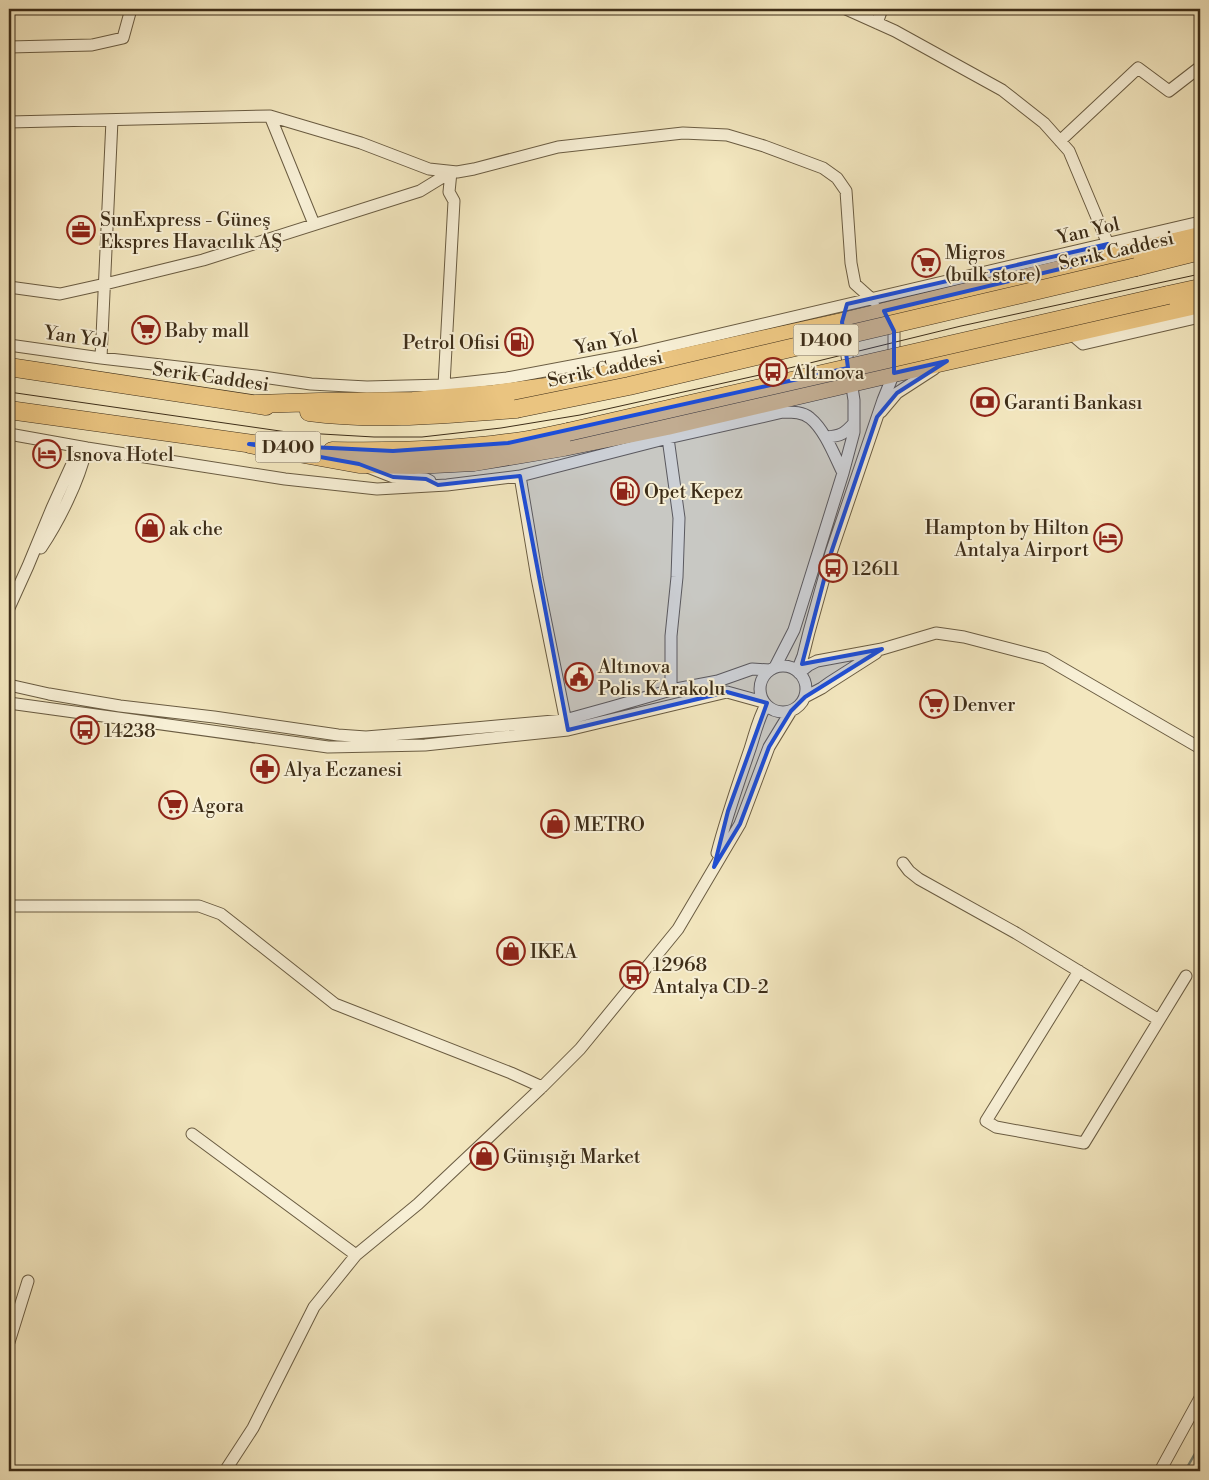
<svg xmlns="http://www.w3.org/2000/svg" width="1209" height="1480" font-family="'Libre Bodoni',serif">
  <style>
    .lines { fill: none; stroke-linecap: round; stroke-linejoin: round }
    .stream { stroke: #778578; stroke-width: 2.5 }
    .minor-casing { stroke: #6a5c42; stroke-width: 13 }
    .highway-casing { stroke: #3d2d18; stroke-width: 19 }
    .minor { stroke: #f7efd5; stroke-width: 11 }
    .highway { stroke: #eac480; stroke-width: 18 }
    .tram { stroke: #3d2d18; stroke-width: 1 }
    .highway-bridge-casing { stroke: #3d2d18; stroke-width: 19; stroke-linecap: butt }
    .highway-bridge { stroke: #eac480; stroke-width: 18 }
    .marked { fill: #1d4ed8; fill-opacity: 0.2; stroke: #1d4ed8; stroke-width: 4; stroke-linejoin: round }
    .labels { text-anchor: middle; stroke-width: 4; stroke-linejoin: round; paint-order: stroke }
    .shield { fill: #f7efd5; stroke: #756751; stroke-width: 1 }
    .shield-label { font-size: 18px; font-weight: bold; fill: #3d2d18 }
    .poi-label { font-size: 19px; fill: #3d2d18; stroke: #f7efd5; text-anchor: start }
    .street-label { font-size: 19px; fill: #3d2d18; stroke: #f7efd5 }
  </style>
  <rect width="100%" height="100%" fill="#f3e7bf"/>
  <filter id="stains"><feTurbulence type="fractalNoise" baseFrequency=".004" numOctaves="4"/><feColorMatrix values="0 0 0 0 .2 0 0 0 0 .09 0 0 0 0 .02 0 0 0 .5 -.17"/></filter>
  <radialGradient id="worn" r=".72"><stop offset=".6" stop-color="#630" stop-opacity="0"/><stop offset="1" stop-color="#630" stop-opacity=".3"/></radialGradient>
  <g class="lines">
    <path class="stream" d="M1185,1471L1200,1445"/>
    <defs>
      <path id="minor" d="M846,9L895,31L1002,90L1044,123L1069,151L1108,244L1102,248
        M877,23L882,9
        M9,47L92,45L123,38L131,9
        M270,116L361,143L429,169L457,172L474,169L558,147L683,133L727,135L764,146L823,168L837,178L846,191L851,263L855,284L874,301
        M9,122L270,116L314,224
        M1060,141L1138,68L1169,91L1200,67
        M9,287L60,294L105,284L203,260L420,191L451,172
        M1070,333L1083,344L1200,317
        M9,345L101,358L256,376L311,384L367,387L444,385L507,378L635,354L1200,222
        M101,358L112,120
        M444,385L454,201L449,192L451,172
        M881,412L897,393L934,369
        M9,434L87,448L285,479L377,489L447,485L520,476L668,438L783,412C793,412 803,412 810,418C825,430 835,457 843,473
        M826,437C841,436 844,434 854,423
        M668,438L679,518L677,577L671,636V690
        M370,468L393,477L426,479L430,481
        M520,476L537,578L567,727
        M41,548C59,521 79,481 86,450
        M9,608L28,566L52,508L72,464L87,448
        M760 689a23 23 0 1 1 46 0a23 23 0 1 1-46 0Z
        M775,667L794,630L843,473L854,432V400L843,331
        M797,671L803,656L809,632L831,553L883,400L894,373V331L888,320
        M799,673L809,665L817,661L882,649L936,633L964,637L1045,658L1200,748
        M9,685L49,694L120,706L214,717L338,735L366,737L475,728L565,720L612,707L671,690L718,681L752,669L770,670
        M805,697L822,688L829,683L876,653
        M9,703L328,747L425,745L568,730L727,692L763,702
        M717,853C726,818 738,784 750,749C755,734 758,719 766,705
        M903,863L909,871L919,879L1016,933L1159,1020
        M9,906H199L221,914L335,1004L511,1073L542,1087
        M1079,971L986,1121L996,1127L1084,1143L1186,976
        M192,1134L356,1255
        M9,1342L28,1281
        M225,1471L253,1428L314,1307L356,1255L418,1204L542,1087L580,1049L678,929L740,824L769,747L791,711
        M1160,1471L1200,1398"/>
      <path id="highway" d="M1136,267L1200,251
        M1168,295L1200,288
        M9,367L266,406
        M256,404L319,402L413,401L494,394L554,386L842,322L1200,236
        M9,410L261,445
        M309,412C378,421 447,414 516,409
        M249,444L359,464L414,465L474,462L564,447L667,426L894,373L1200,304
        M332,451C390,452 449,451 507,443C528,441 548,436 568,432"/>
    </defs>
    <use href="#minor" class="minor-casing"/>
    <use href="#highway" class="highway-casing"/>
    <use href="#minor" class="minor"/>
    <use href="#highway" class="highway"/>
    <path class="tram" d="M9,392L287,432L374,437H422L501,428L580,415L773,372L961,326L1200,274"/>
    <defs>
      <path id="highway-bridge" d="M516,409L629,386L1136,267
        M568,432L1168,295"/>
    </defs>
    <use href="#highway-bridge" class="highway-bridge-casing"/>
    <use href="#highway-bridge" class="highway-bridge"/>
  </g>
  <path class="marked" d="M1108,244L1081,264L884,311L894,331V373L947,361L897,393L877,417L831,553L802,664L882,649L805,697L791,711L769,747L740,824L714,867L728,811L767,703L727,692L568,730L520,476L438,485L426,479L393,477L359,464L249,444L393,451L508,443L848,368L842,322L847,304Z"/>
  <defs>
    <symbol id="office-ring" viewBox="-11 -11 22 22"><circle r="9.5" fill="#f7efd5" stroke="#8f2418" stroke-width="1.5"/><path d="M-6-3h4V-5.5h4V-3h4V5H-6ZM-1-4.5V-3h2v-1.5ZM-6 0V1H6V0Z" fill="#8f2418"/></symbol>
    <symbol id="supermarket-ring" viewBox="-11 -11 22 22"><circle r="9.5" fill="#f7efd5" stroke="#8f2418" stroke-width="1.5"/><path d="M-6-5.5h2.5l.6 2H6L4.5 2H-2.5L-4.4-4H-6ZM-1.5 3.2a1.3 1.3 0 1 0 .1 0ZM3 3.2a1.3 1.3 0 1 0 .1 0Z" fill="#8f2418"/></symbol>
    <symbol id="fuel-ring" viewBox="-11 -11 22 22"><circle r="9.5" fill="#f7efd5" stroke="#8f2418" stroke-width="1.5"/><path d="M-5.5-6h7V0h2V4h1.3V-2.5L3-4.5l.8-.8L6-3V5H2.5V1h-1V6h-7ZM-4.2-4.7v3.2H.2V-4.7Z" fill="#8f2418"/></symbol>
    <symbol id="bus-ring" viewBox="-11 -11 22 22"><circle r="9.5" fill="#f7efd5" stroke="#8f2418" stroke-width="1.5"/><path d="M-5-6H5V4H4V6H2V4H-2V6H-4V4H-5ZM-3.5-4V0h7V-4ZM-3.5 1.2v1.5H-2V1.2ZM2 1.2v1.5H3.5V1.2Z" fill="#8f2418"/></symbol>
    <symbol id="bank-ring" viewBox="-11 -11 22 22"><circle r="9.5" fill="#f7efd5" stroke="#8f2418" stroke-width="1.5"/><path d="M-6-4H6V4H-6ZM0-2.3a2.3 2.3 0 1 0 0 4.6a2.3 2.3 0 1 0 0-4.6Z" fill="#8f2418"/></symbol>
    <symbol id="hotel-ring" viewBox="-11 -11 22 22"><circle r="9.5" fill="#f7efd5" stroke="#8f2418" stroke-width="1.5"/><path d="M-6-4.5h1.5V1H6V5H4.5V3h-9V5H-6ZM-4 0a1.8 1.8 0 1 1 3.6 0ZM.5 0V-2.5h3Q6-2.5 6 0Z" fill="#8f2418"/></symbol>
    <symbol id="shop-ring" viewBox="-11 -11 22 22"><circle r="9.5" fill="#f7efd5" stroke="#8f2418" stroke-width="1.5"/><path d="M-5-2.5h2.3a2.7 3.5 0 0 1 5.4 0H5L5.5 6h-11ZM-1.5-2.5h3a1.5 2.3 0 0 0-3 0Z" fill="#8f2418"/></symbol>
    <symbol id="civic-ring" viewBox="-11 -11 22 22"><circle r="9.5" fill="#f7efd5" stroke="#8f2418" stroke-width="1.5"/><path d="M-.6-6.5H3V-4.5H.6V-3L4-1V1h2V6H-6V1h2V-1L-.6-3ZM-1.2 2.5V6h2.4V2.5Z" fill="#8f2418"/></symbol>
    <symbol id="pharmacy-ring" viewBox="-11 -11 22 22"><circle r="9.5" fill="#f7efd5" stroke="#8f2418" stroke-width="1.5"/><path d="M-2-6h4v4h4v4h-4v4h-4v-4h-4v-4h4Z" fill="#8f2418"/></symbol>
  </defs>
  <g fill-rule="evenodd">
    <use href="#office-ring" x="65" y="214" width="32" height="32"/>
    <use href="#supermarket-ring" x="910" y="247" width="32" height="32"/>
    <use href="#supermarket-ring" x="130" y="314" width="32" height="32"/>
    <use href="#fuel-ring" x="503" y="326" width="32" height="32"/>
    <use href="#bus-ring" x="757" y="356" width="32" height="32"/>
    <use href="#bank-ring" x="969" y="386" width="32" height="32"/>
    <use href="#hotel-ring" x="31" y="438" width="32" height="32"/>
    <use href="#fuel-ring" x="609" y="475" width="32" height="32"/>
    <use href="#shop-ring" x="134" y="512" width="32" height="32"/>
    <use href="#hotel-ring" x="1092" y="522" width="32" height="32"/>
    <use href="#bus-ring" x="817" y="552" width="32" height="32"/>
    <use href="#civic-ring" x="563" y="661" width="32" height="32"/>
    <use href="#supermarket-ring" x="918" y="688" width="32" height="32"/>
    <use href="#bus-ring" x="69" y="714" width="32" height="32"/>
    <use href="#pharmacy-ring" x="249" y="753" width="32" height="32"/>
    <use href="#supermarket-ring" x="157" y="789" width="32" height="32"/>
    <use href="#shop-ring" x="539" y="808" width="32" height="32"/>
    <use href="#shop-ring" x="495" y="935" width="32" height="32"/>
    <use href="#bus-ring" x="618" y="959" width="32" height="32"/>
    <use href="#shop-ring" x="468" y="1140" width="32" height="32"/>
  </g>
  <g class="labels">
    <g class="shield">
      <rect x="793.5" y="324.5" width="65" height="31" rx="4"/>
      <rect x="255.5" y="431.5" width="65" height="31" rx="4"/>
    </g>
    <g class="shield-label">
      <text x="826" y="346">D400</text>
      <text x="288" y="453">D400</text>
    </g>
    <g class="poi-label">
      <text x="100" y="226">SunExpress - Güneş<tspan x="100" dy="22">Ekspres Havacılık AŞ</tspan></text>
      <text x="945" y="259">Migros<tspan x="945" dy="22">(bulk store)</tspan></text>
      <text x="165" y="337">Baby mall</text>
      <text x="500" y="349" text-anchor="end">Petrol Ofisi</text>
      <text x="792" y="379">Altınova</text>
      <text x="1004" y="409">Garanti Bankası</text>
      <text x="66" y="461">Isnova Hotel</text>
      <text x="644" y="498">Opet Kepez</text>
      <text x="1089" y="534" text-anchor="end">Hampton by Hilton<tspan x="1089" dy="22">Antalya Airport</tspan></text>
      <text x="169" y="535">ak che</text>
      <text x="852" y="575">12611</text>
      <text x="598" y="673">Altınova<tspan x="598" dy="22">Polis KArakolu</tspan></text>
      <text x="953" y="711">Denver</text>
      <text x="104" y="737">14238</text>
      <text x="284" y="776">Alya Eczanesi</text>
      <text x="192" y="812">Agora</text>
      <text x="574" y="831">METRO</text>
      <text x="530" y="958">IKEA</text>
      <text x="653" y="971">12968<tspan x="653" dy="22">Antalya CD-2</tspan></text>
      <text x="503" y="1163">Günışığı Market</text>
    </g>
    <g class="street-label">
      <text transform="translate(1088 230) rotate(-13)" y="7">Yan Yol</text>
      <text transform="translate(1116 250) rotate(-13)" y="7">Serik Caddesi</text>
      <text transform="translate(76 336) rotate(8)" y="7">Yan Yol</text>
      <text transform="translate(606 341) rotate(-11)" y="7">Yan Yol</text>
      <text transform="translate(605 368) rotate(-12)" y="7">Serik Caddesi</text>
      <text transform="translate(211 376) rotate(8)" y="7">Serik Caddesi</text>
    </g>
  </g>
  <rect width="1209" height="1480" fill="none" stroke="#f3e7bf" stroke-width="30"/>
  <rect x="10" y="10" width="1189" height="1460" fill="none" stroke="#3d2d18" stroke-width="2.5"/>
  <rect x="15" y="15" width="1179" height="1450" fill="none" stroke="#3d2d18"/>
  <rect width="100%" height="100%" filter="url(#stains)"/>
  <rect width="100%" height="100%" fill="url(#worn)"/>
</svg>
